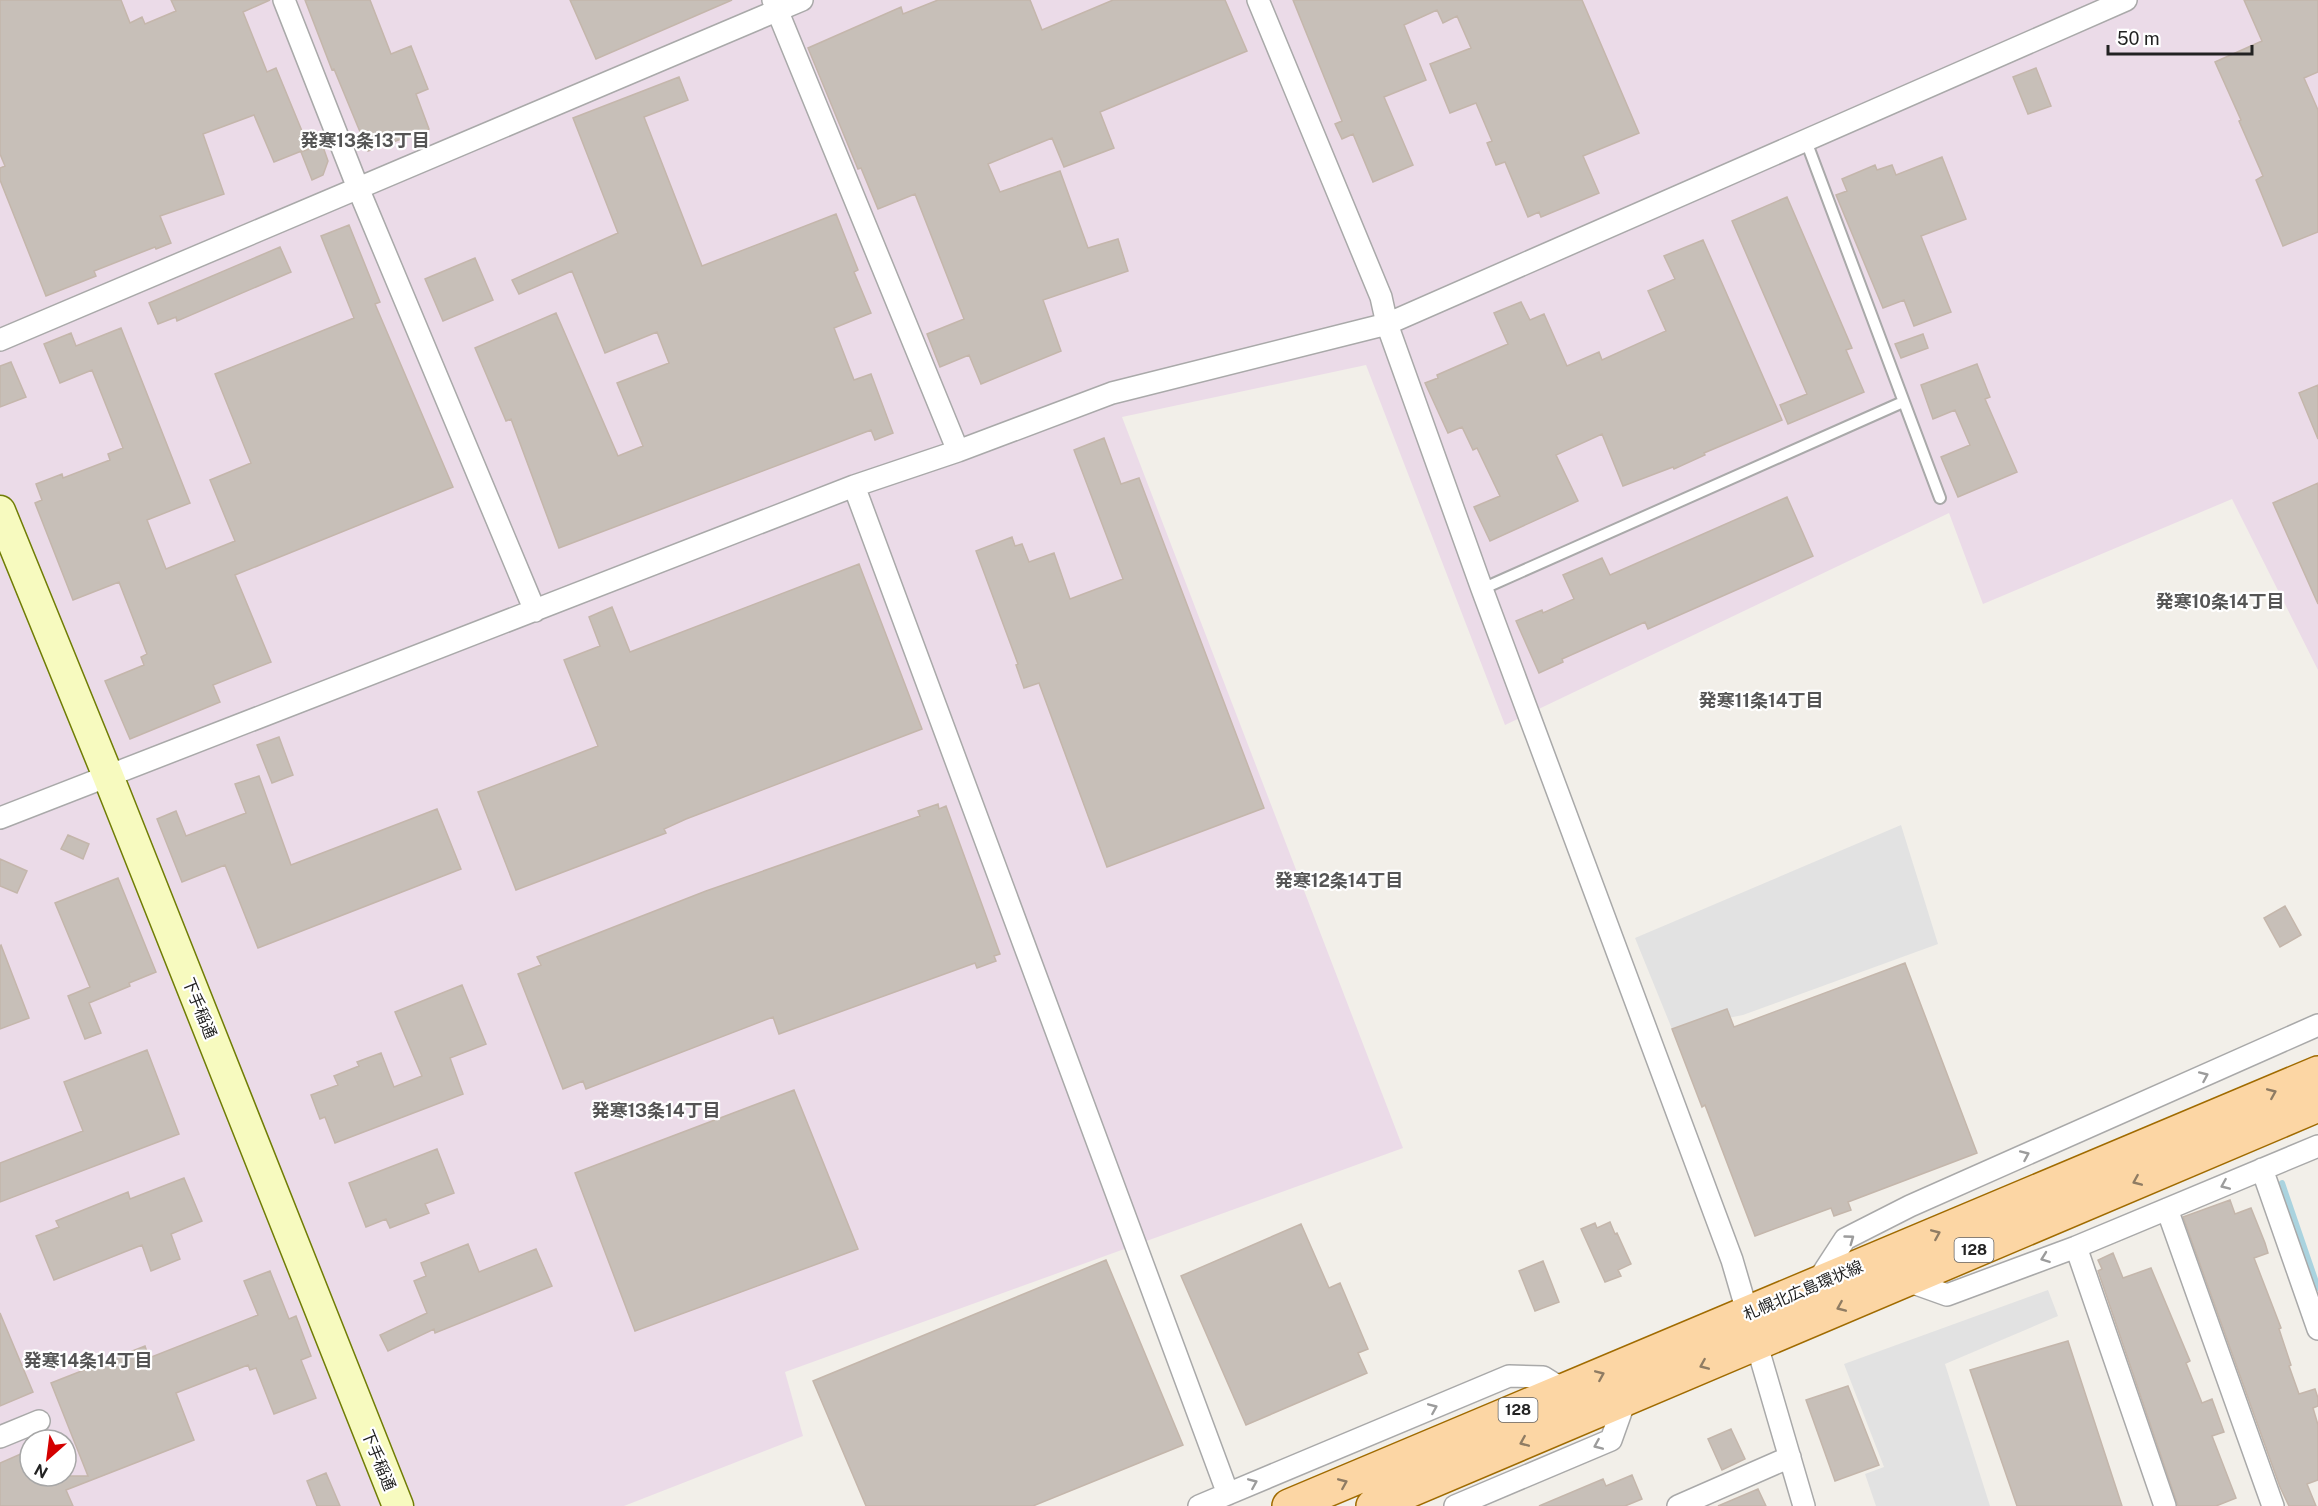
<svg xmlns="http://www.w3.org/2000/svg" width="2318" height="1506" font-family="'Public Sans','Noto Sans JP',sans-serif">
  <style>
    .industrial { fill: #ebdbe8; fill-rule: evenodd }
    .parking { fill: #e2e2e2 }
    .lines { fill: none; stroke-linecap: round; stroke-linejoin: round }
    .stream { stroke: #aad3df; stroke-width: 6 }
    .building { fill: #c7bfb8; stroke: #c4b6ab; stroke-width: 1.5 }
    .lane-casing { stroke: #a9a9a9; stroke-width: 14 }
    .street-casing { stroke: #a9a9a9; stroke-width: 24 }
    .secondary-casing { stroke: #707d05; stroke-width: 33 }
    .primary-casing { stroke: #a06b00; stroke-width: 36 }
    .lane { stroke: #fff; stroke-width: 10 }
    .street { stroke: #fff; stroke-width: 21 }
    .secondary { stroke: #f7fabf; stroke-width: 30 }
    .primary { stroke: #fcd6a4; stroke-width: 33 }
    .oneway { stroke: #9c9c9c }
    .oneway2 { stroke: #8f7c63 }
    .labels { text-anchor: middle; stroke-width: 4.5; stroke-linejoin: round; paint-order: stroke }
    .shield { fill: #fff; stroke: #646464; stroke-width: 1.5 }
    .shield-label { font-size: 15px; font-weight: bold; fill: #222 }
    .street-label { font-size: 16px; fill: #222; stroke: #fff }
    .neighbourhood-label { font-size: 18px; font-weight: bold; fill: #555; stroke: #fff }
  </style>
  <rect width="100%" height="100%" fill="#f2efe9"/>
  <path class="industrial" d="M0,0H2318V670L2232,499L1983,604L1949,513L1505,725L1366,365L1122,417L1403,1148L785,1372L803,1436L624,1506H0ZM30,1440H66V1476H30Z"/>
  <path class="parking" d="M1901,825L1938,944L1743,1015L1672,1029L1635,938Z
    M2048,1290L2058,1316L1945,1364L1990,1506H1876L1865,1474L1884,1467L1844,1364Z"/>
  <g class="lines">
    <path class="stream" d="M2282,1183L2318,1288"/>
  </g>
  <path class="building" d="M0,0H121L130,23L142,17L145,24L176,11L171,0H270L243,12L267,72L276,68L309,148L274,162L254,115L203,134L224,194L160,216L171,243L156,249L155,247L94,271L96,276L46,296L0,180V168L5,166L0,154Z
    M305,0H370L391,54L411,46L428,89L416,94L429,129L368,151L334,69L332,70Z
    M570,0H732L596,59Z
    M938,0H1030L1042,30L1113,0H1225L1247,51L1100,112L1114,148L1064,167L1052,138L988,164L1000,192L1060,171L1088,248L1118,239L1128,271L1043,300L1061,351L981,384L969,355L940,367L927,334L964,319L915,194L878,209L861,168L858,169L808,48L901,7L903,14Z
    M1293,0H1582L1639,133L1583,156L1599,193L1541,217L1539,212L1528,217L1505,162L1496,165L1487,143L1492,141L1476,103L1450,113L1430,64L1471,48L1457,16L1443,23L1437,10L1404,25L1426,80L1384,97L1413,165L1373,182L1353,134L1342,139L1335,124L1342,121Z
    M2244,0H2318V72L2304,78L2318,110V232L2283,246L2256,180L2263,176L2239,121L2241,120L2215,62L2262,41Z
    M2036,68L2051,106L2028,114L2013,77Z
    M679,77L688,100L644,117L702,266L836,214L858,270L854,272L871,313L834,328L854,380L871,374L893,433L875,440L871,430L559,548L511,419L506,421L475,348L556,313L618,456L643,446L617,383L669,363L657,332L605,353L572,271L519,294L512,280L618,233L573,118Z
    M322,144L328,161L323,175L312,180L301,152Z
    M1942,157L1966,219L1921,236L1951,312L1914,326L1904,300L1883,308L1836,195L1847,191L1842,179L1875,165L1877,170L1892,165L1896,175Z
    M1787,197L1852,348L1846,350L1864,392L1788,424L1780,405L1807,394L1732,221Z
    M349,225L380,302L375,304L453,487L235,575L271,662L213,685L220,702L130,739L105,681L144,665L141,657L147,654L119,582L73,600L35,503L42,500L36,484L62,474L63,478L110,460L108,454L123,448L92,370L60,383L44,344L71,333L76,346L121,328L190,503L147,520L166,569L235,541L210,480L251,463L215,374L354,318L321,236Z
    M1703,240L1782,420L1704,453L1705,455L1674,469L1673,467L1623,486L1602,434L1556,455L1578,501L1490,541L1474,507L1500,496L1477,448L1473,450L1462,427L1448,433L1425,383L1438,378L1437,375L1508,344L1494,313L1521,302L1530,320L1544,314L1567,366L1599,352L1602,360L1666,331L1648,291L1675,279L1664,256Z
    M280,247L291,272L177,321L176,317L158,324L149,303Z
    M475,258L493,300L443,321L425,279Z
    M1923,334L1928,348L1901,358L1895,344Z
    M11,362L26,397L0,407V366Z
    M1977,364L1990,397L1985,399L2017,472L1958,497L1941,457L1970,445L1955,410L1933,419L1921,385Z
    M2318,385V439L2299,393Z
    M1104,438L1121,484L1139,478L1264,808L1107,867L1039,683L1024,688L1016,665L1018,664L976,551L1012,537L1015,546L1022,544L1029,562L1054,553L1070,599L1123,579L1074,450Z
    M2318,483V604L2273,503Z
    M1787,497L1813,556L1648,629L1645,622L1562,659L1563,662L1539,673L1516,621L1542,610L1543,613L1574,599L1563,575L1602,558L1610,575Z
    M859,564L922,729L686,819L664,829L666,833L516,890L478,792L598,746L564,660L600,646L589,617L612,607L630,652Z
    M279,737L293,775L272,783L257,745Z
    M259,776L291,865L437,809L461,869L258,948L225,865L182,882L157,819L176,811L186,836L246,813L235,784Z
    M938,804L939,809L946,806L1000,954L994,956L996,961L977,968L975,963L779,1034L773,1017L586,1089L583,1081L563,1089L518,974L541,965L537,957L706,891L920,816L918,811Z
    M68,835L89,844L83,859L61,849Z
    M0,859L27,871L17,893L0,886Z
    M118,878L156,972L129,983L130,986L89,1003L101,1033L85,1039L68,996L90,987L55,903Z
    M2285,906L2301,935L2280,947L2264,918Z
    M1,945L29,1018L0,1029V946Z
    M1905,963L1977,1153L1848,1202L1851,1210L1834,1216L1831,1208L1755,1236L1705,1105L1702,1107L1672,1029L1727,1009L1734,1027Z
    M462,985L486,1044L450,1058L463,1094L335,1143L325,1117L320,1119L311,1095L338,1085L334,1076L359,1066L357,1062L381,1053L394,1087L422,1076L395,1012Z
    M147,1050L179,1134L0,1202V1163L83,1131L64,1082Z
    M794,1090L858,1249L635,1331L575,1173Z
    M437,1149L454,1193L425,1204L429,1213L390,1228L386,1219L366,1227L349,1183Z
    M184,1178L202,1221L171,1234L180,1259L151,1271L142,1245L54,1280L36,1236L59,1227L56,1221L128,1192L130,1199Z
    M2230,1200L2235,1214L2251,1208L2265,1243L2268,1253L2254,1258L2281,1328L2279,1329L2291,1365L2289,1366L2299,1394L2315,1389L2318,1398V1406L2313,1408L2318,1425V1480L2307,1484L2316,1506H2289L2280,1487L2183,1217Z
    M1610,1222L1615,1234L1617,1233L1631,1264L1618,1270L1621,1276L1605,1282L1581,1229L1595,1223L1597,1228Z
    M1301,1224L1329,1288L1340,1283L1368,1349L1358,1353L1367,1373L1246,1425L1181,1276Z
    M468,1244L479,1272L536,1249L552,1286L435,1333L434,1329L388,1351L380,1335L427,1313L414,1281L426,1276L421,1263Z
    M2113,1253L2123,1278L2151,1268L2190,1361L2186,1363L2202,1403L2212,1399L2224,1432L2212,1436L2236,1498L2216,1506H2178L2098,1271L2102,1269L2098,1260Z
    M1106,1260L1183,1445L1033,1506H866L813,1381Z
    M1543,1261L1559,1302L1535,1311L1519,1271Z
    M270,1271L289,1319L296,1316L311,1356L301,1360L316,1398L274,1414L256,1368L250,1370L248,1365L176,1393L194,1440L66,1490L73,1506H0V1463L30,1450V1476H88L51,1383L145,1346L149,1358L258,1315L244,1281Z
    M0,1313L33,1392L0,1406Z
    M2068,1341L2122,1506H2017L1970,1370Z
    M1848,1386L1879,1465L1835,1481L1806,1400Z
    M1731,1429L1745,1459L1722,1470L1708,1439Z
    M326,1473L340,1506H317L307,1481Z
    M1632,1475L1642,1499L1625,1506H1539L1603,1479L1606,1486Z
    M1758,1489L1766,1506H1718Z"/>
  <g class="lines">
    <defs>
      <path id="lane" d="M1806,141L1940,498
        M1482,589L1903,402"/>
      <path id="street" d="M284,0L358,188L535,611
        M773,0L958,451
        M1258,0L1381,297L1387,324L1482,589L1732,1260L1804,1506
        M0,340L802,0
        M854,486L1228,1494
        M0,818L854,486L958,451L1112,393L1387,324L2126,0
        M2262,1169L2318,1329
        M2167,1209L2273,1506
        M2076,1247L2165,1506
        M1905,1280L1947,1295L2076,1247L2318,1146
        M1817,1282L1845,1239L1910,1206L2318,1025
        M0,1437L39,1421
        M1199,1506L1509,1376L1543,1377L1564,1390
        M1455,1506L1611,1440L1626,1398
        M1678,1506L1790,1457"/>
      <path id="secondary" d="M0,511L108,776L398,1506"/>
      <path id="primary" d="M1289,1506L2318,1073
        M1373,1506L2318,1105"/>
    </defs>
    <use href="#lane" class="lane-casing"/>
    <use href="#street" class="street-casing"/>
    <use href="#secondary" class="secondary-casing"/>
    <use href="#primary" class="primary-casing"/>
    <use href="#lane" class="lane"/>
    <use href="#street" class="street"/>
    <use href="#secondary" class="secondary"/>
    <use href="#primary" class="primary"/>
  </g>
  <defs><path id="oneway-chevron" d="M-2-3.5L2.5 0L-2 3.5" fill="none" stroke-width="1.6" stroke-linecap="round" stroke-linejoin="round" transform="scale(1.5)"/></defs>
  <g class="oneway">
    <use href="#oneway-chevron" transform="translate(2204 1076) rotate(-24)"/>
    <use href="#oneway-chevron" transform="translate(2025 1155) rotate(-24)"/>
    <use href="#oneway-chevron" transform="translate(2225 1185) rotate(157)"/>
    <use href="#oneway-chevron" transform="translate(1850 1239) rotate(-36)"/>
    <use href="#oneway-chevron" transform="translate(2045 1258) rotate(160)"/>
    <use href="#oneway-chevron" transform="translate(1433 1408) rotate(-23)"/>
    <use href="#oneway-chevron" transform="translate(1598 1445) rotate(157)"/>
    <use href="#oneway-chevron" transform="translate(1253 1483) rotate(-23)"/>
  </g>
  <g class="oneway2">
    <use href="#oneway-chevron" transform="translate(2272 1093) rotate(-23)"/>
    <use href="#oneway-chevron" transform="translate(2137 1181) rotate(157)"/>
    <use href="#oneway-chevron" transform="translate(1936 1234) rotate(-23)"/>
    <use href="#oneway-chevron" transform="translate(1841 1307) rotate(157)"/>
    <use href="#oneway-chevron" transform="translate(1704 1365) rotate(157)"/>
    <use href="#oneway-chevron" transform="translate(1600 1375) rotate(-23)"/>
    <use href="#oneway-chevron" transform="translate(1524 1442) rotate(157)"/>
    <use href="#oneway-chevron" transform="translate(1343 1483) rotate(-23)"/>
  </g>
  <g class="labels">
    <g class="shield">
      <rect x="1954.5" y="1238" width="39" height="24" rx="4.5"/>
      <rect x="1498.5" y="1398" width="39" height="24" rx="4.5"/>
    </g>
    <g class="shield-label">
      <text x="1974" y="1255">128</text>
      <text x="1518" y="1415">128</text>
    </g>
    <g class="street-label">
      <text transform="translate(200 1008) rotate(68)" y="6">下手稲通</text>
      <text transform="translate(1803 1290) rotate(-23)" y="6">札幌北広島環状線</text>
      <text transform="translate(379 1460) rotate(68)" y="6">下手稲通</text>
    </g>
    <g class="neighbourhood-label">
      <text x="365" y="147">発寒13条13丁目</text>
      <text x="2220" y="608">発寒10条14丁目</text>
      <text x="1761" y="707">発寒11条14丁目</text>
      <text x="1339" y="887">発寒12条14丁目</text>
      <text x="656" y="1117">発寒13条14丁目</text>
      <text x="88" y="1367">発寒14条14丁目</text>
    </g>
  </g>
  <g transform="translate(48 1458) rotate(208)"><circle r="28" fill="#ffffff" stroke="#a7a7a7" stroke-width="1.5"/>
  <path d="M0-4.5L10 22L0 15L-10 22Z" fill="#d40000"/>
  <text y="-9" font-size="16" font-weight="bold" text-anchor="middle" fill="#222222">N</text>
  </g>
  <path d="M2108 45v9h144v-9" fill="none" stroke="#222222" stroke-width="3"/>
  <text x="2117" y="45" font-size="18" fill="#222222" stroke="#ffffff" stroke-width="4.5" paint-order="stroke">50 m</text>
</svg>
